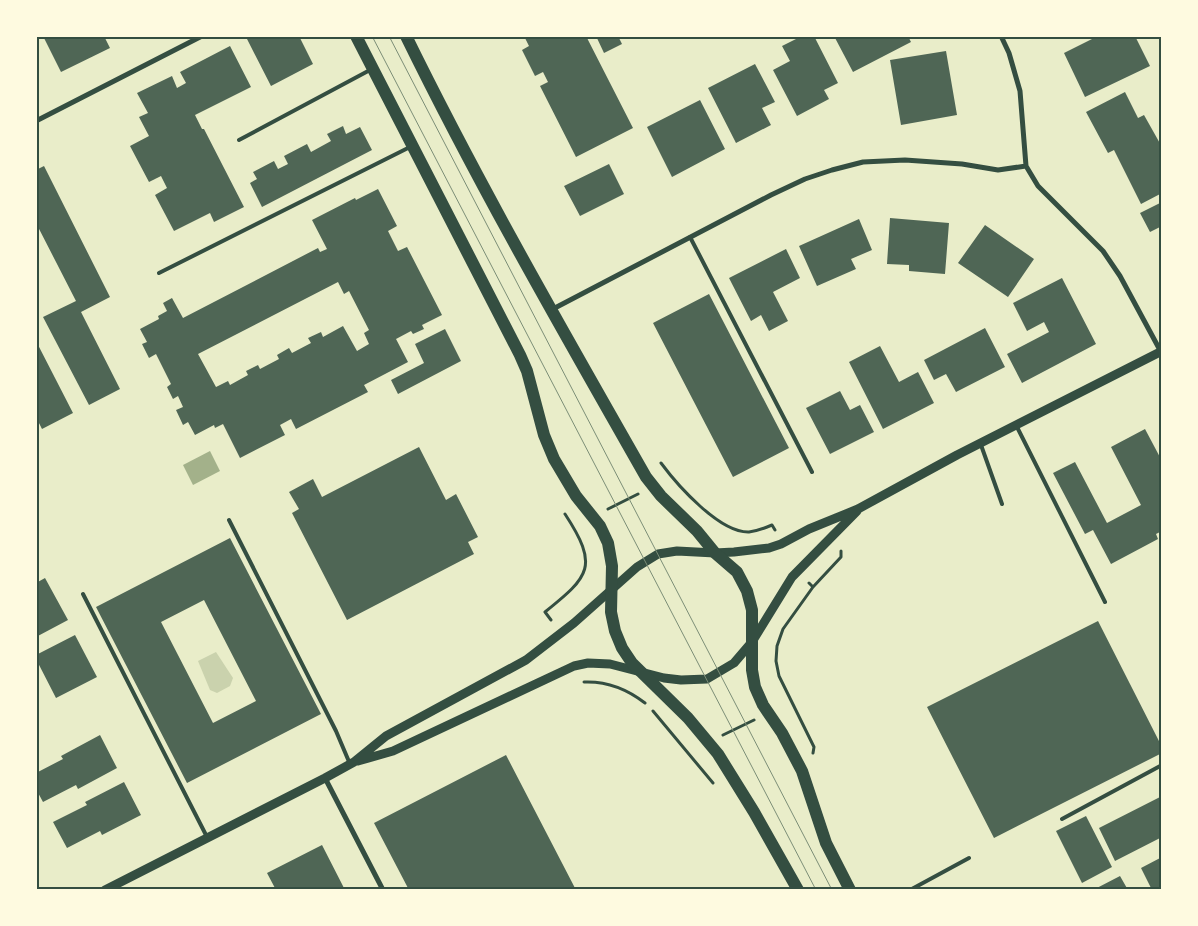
<svg xmlns="http://www.w3.org/2000/svg" width="1198" height="926" font-family="Karla,sans-serif">
  <style>
    .green { fill: #cad2ad }
    .water { fill: #a3b18a }
    .building { fill: #4f6655; fill-rule: evenodd }
    .lines { fill: none; stroke-linecap: round; stroke-linejoin: round }
    .path { stroke: #344e41; stroke-width: 3 }
    .service { stroke: #344e41; stroke-width: 4 }
    .minor { stroke: #344e41; stroke-width: 5 }
    .tertiary { stroke: #344e41; stroke-width: 9 }
    .primary { stroke: #344e41; stroke-width: 12 }
    .tram { stroke: #7c8e77; stroke-width: 1 }
    .neatline { fill: none; stroke: #344e41; stroke-width: 2 }
  </style>
  <rect width="100%" height="100%" fill="#e9edc9"/>
  <path class="green" d="M216,652L233,678L230,686L217,693L210,690L198,661Z"/>
  <path class="water" d="M210,451L220,471L193,485L183,465Z"/>
  <path class="building" d="M43,36H104L110,48L61,72Z
    M252,36H299L313,64L271,86L247,39Z
    M524,36H586L633,128L576,157L540,86L548,82L543,72L535,76L522,50L529,46Z
    M596,36H618L622,44L604,53Z
    M802,36H814L838,83L824,90L829,99L797,116L773,70L790,61L782,46Z
    M834,36H908L911,42L853,72Z
    M1098,36H1135L1150,66L1085,97L1064,53Z
    M230,46L251,87L195,115L202,129H204L244,207L214,222L210,213L174,231L155,195L167,188L161,176L149,182L130,146L149,136L139,117L148,113L137,93L172,76L177,88L186,83L180,72Z
    M946,51L957,115L901,125L890,60Z
    M755,64L775,102L762,108L771,125L736,143L708,88Z
    M1125,92L1138,118L1144,115L1162,147V193L1141,204L1114,150L1108,153L1086,112Z
    M700,100L725,149L672,177L647,127Z
    M343,126L346,134L360,127L372,150L262,207L250,183L257,179L253,172L274,161L278,169L288,164L284,156L307,144L311,152L331,141L327,134Z
    M609,164L624,194L580,216L564,186Z
    M44,166L110,297L81,312L120,389L89,405L43,317L76,301L36,223V170Z
    M378,189L397,226L388,231L398,251L407,247L442,315L422,325L424,329L413,334L411,331L396,339L408,362L364,385L368,392L296,429L291,419L280,425L285,435L240,458L223,424L215,428L214,425L195,435L188,422L183,425L176,410L183,407L178,396L173,399L167,387L171,384L156,354L149,358L142,344L147,342L140,329L159,319L158,316L167,311L163,303L172,298L183,318L318,248L320,252L327,249L312,220L355,198L356,200ZM338,282L344,294L349,291L369,330L364,333L369,344L357,351L343,326L323,337L321,332L308,338L311,343L292,353L289,348L277,355L279,359L260,369L258,365L246,371L248,375L230,385L228,381L216,387L198,354Z
    M1162,202V226L1150,232L1140,213Z
    M890,218L949,223L945,274L909,271V265L887,264Z
    M859,219L872,250L851,259L856,269L817,286L799,246Z
    M985,225L1034,259L1008,297L958,263Z
    M786,249L800,278L773,292L788,321L769,331L761,315L751,321L729,278Z
    M1062,278L1096,344L1022,383L1007,354L1049,332L1044,322L1027,331L1013,303Z
    M709,294L789,448L733,477L653,323Z
    M985,328L1005,367L956,392L946,374L934,380L924,360Z
    M445,329L461,361L398,394L391,380L424,363L415,344Z
    M36,341L73,413L42,429L36,417Z
    M880,346L899,382L918,372L934,403L883,429L849,362Z
    M840,391L850,410L860,405L874,432L830,454L806,408Z
    M1145,429L1162,461V531L1156,534L1158,539L1111,564L1093,530L1085,534L1053,473L1075,462L1107,523L1141,505L1111,447Z
    M419,447L446,500L456,494L478,537L468,542L474,554L347,620L292,513L299,509L289,492L313,479L322,497Z
    M230,538L321,714L187,783L96,607ZM204,600L256,701L213,723L161,622Z
    M45,578L68,620L36,637V583Z
    M1098,621L1162,747V753L994,838L927,707Z
    M75,635L97,677L56,698L36,659V655Z
    M100,735L117,768L78,789L76,785L43,802L36,789V773L63,759L61,756Z
    M506,755L576,890H409L374,823Z
    M124,782L141,815L102,835L100,831L67,848L53,822L87,805L85,802Z
    M1162,796V837L1115,861L1099,828Z
    M1086,816L1112,867L1082,883L1056,831Z
    M322,845L345,890H276L267,873Z
    M1162,857V890H1152L1141,868Z
    M1120,876L1128,890H1093Z"/>
  <g class="lines">
    <path class="path" d="M661,463C678,486 720,533 749,532C757,531 765,528 772,525L775,530
      M608,509L638,494
      M809,583L813,587L783,629L777,646L776,661L779,676L814,747L813,753
      M813,587L841,557V551
      M551,620L545,612C590,576 599,566 565,514
      M584,682C607,681 627,689 645,703
      M653,711L713,783
      M723,735L754,720"/>
    <path class="service" d="M239,140L370,70
      M690,237L812,472
      M159,273L410,147
      M1016,425L1105,602
      M981,445L1002,504
      M229,520L336,731L350,764
      M83,594L207,837
      M1062,819L1162,765
      M910,890L969,858"/>
    <path class="minor" d="M1001,36L1009,53L1020,91L1026,166L1038,186L1103,251L1120,276L1161,352
      M36,121L202,36
      M551,310L771,195L805,179L832,170L863,162L905,160L962,164L998,170L1026,166
      M325,778L383,890"/>
    <path class="tertiary" d="M358,761L393,751L574,666L588,663L610,664L664,678L681,680L707,679L734,663L752,642L792,577L857,511
      M105,890L325,778L354,762L386,736L526,660L574,623L637,567L658,554L677,551L715,553L734,552L769,548L781,544L809,529L858,509L957,455L1162,351"/>
    <path class="primary" d="M356,36L520,355L527,371L544,435L554,459L576,496L600,526L608,543L612,566L611,612L615,631L622,648L632,663L688,718L718,754L754,812L798,890
      M406,36C480,187 563,331 646,477L661,496L697,531L715,553L737,572L747,591L752,610V670L755,687L763,705L782,733L802,771L826,843L850,890"/>
    <path class="tram" d="M372,36L816,890
      M389,36L832,890"/>
  </g>
  <rect width="1198" height="926" fill="none" stroke="#fefae0" stroke-width="75"/>
  <rect x="38" y="38" width="1122" height="850" class="neatline"/>
</svg>
